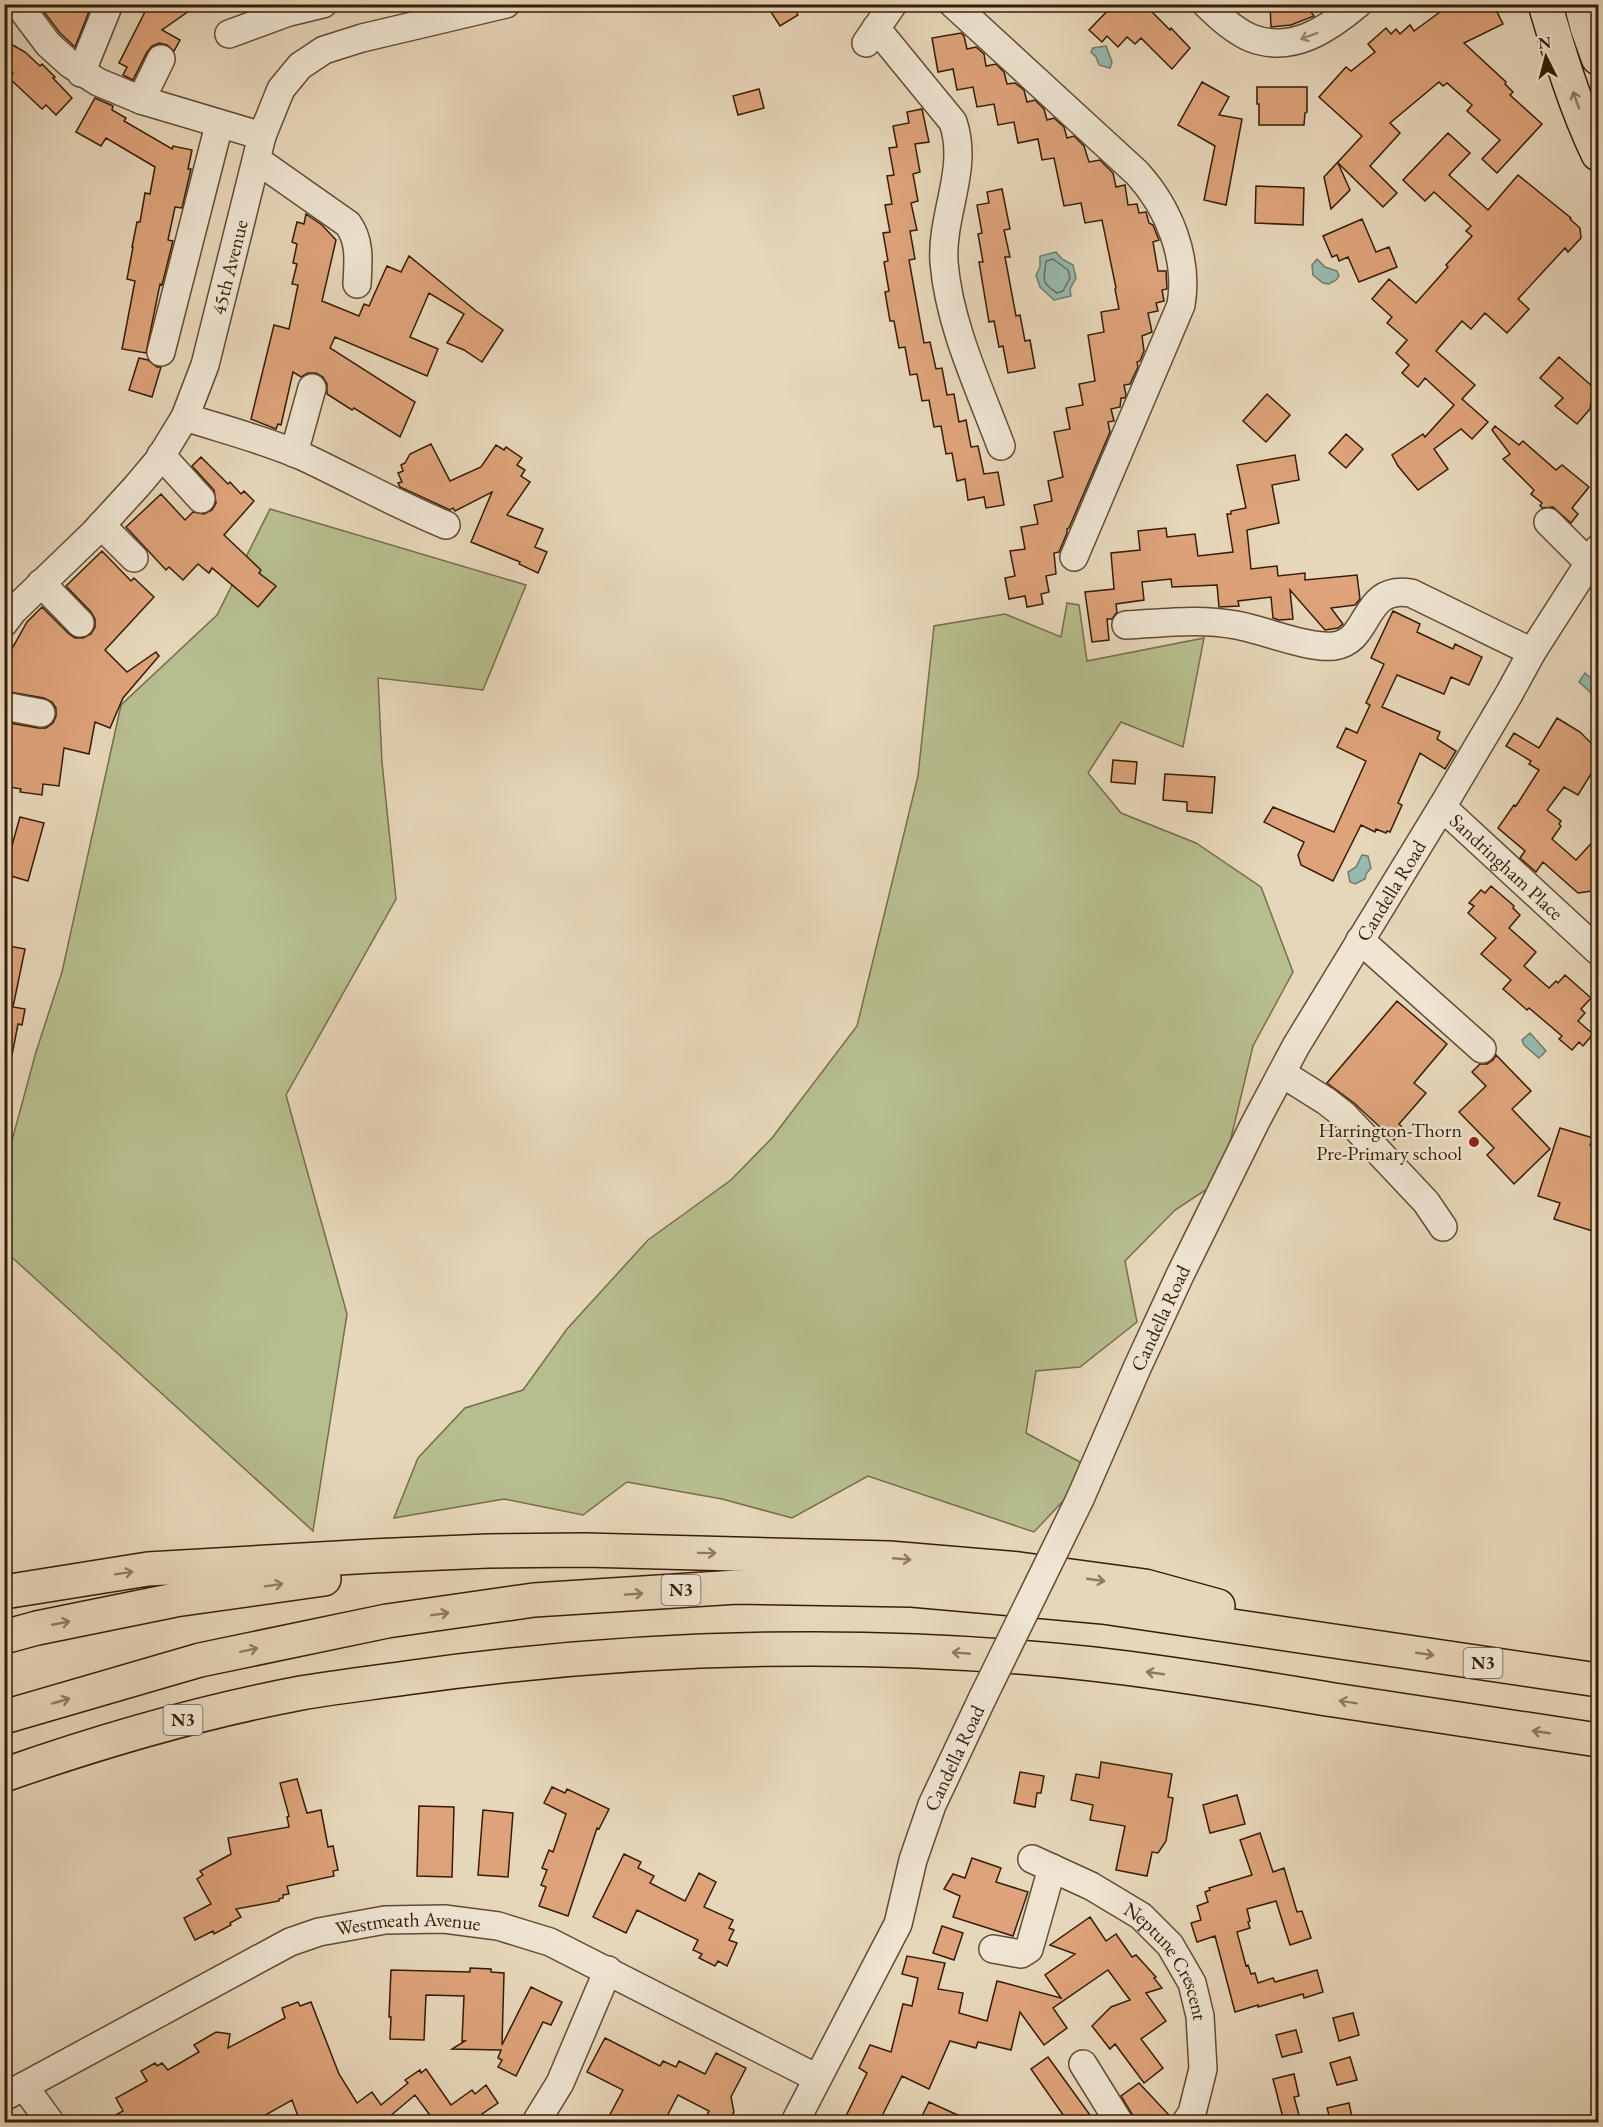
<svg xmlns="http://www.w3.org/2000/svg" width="1603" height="2127" font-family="'EB Garamond',serif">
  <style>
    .green { fill: #b7be8e; stroke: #776e4a; stroke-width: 1.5 }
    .water { fill: #97baaf; stroke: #717b6c; stroke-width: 1.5 }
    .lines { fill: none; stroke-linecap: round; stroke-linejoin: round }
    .shore { stroke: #676c5b; stroke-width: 1.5 }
    .building { fill: #dea37a; stroke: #371d07; stroke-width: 1.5 }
    .minor-casing { stroke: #634c34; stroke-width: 30 }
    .major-casing { stroke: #371d07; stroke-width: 36 }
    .highway-casing { stroke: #371d07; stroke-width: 36 }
    .minor { stroke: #efe5d2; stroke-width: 27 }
    .major { stroke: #e7d7ba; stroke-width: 33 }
    .highway { stroke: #e7d7ba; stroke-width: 33 }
    .minor-bridge-casing { stroke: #634c34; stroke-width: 30; stroke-linecap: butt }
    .minor-bridge { stroke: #efe5d2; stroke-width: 27 }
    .oneway { stroke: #9c8b77 }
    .oneway2 { stroke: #8f7a60 }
    .poi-dot { fill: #8f2418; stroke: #efe5d2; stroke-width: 2 }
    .labels { text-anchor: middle; stroke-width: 4.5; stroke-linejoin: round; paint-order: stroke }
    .shield { fill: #efe5d2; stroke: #6e5944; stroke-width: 1.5 }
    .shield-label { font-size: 18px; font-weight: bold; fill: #371d07 }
    .street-label { font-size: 20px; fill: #371d07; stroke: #efe5d2 }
    .poi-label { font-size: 20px; fill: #371d07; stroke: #efe5d2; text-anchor: end }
  </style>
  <rect width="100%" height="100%" fill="#e7d7ba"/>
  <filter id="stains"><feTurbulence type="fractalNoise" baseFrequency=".00333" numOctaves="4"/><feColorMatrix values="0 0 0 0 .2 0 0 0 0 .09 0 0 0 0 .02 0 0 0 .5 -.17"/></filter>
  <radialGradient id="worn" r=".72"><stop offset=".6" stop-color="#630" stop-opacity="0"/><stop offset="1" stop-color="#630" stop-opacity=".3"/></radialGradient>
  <path class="green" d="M270,509L526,585L483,690L378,678L382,762L396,899L286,1095L347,1314L313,1531L5,1251V1166L36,1052L62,972L121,705L217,615Z
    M1067,603L1079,605L1087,661L1204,638L1183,747L1121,722L1088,773L1121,813L1196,843L1261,887L1293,972L1253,1046L1221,1180L1175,1210L1125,1261L1137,1322L1080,1367L1036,1371L1026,1433L1093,1469L1034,1532L868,1476L792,1518L722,1499L627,1482L583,1515L504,1499L394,1518L418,1458L465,1408L523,1390L567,1329L648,1240L731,1180L772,1138L857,1026L918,776L934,626L1005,614L1061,637Z"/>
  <path class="water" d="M1106,46L1112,62L1110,68L1099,65L1096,57L1091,52L1093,48Z
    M1056,252L1062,259L1073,265L1076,278L1070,289L1071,296L1054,300L1040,287L1036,275L1040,267V256Z
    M1317,259L1325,267L1337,271L1339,276L1336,280L1329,284L1323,283L1313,275L1312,265Z
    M1585,673L1598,684V699L1592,697L1591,693L1579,682Z
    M1362,855L1368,856L1371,868L1366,874L1365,879L1355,884L1350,882L1348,872L1356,867Z
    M1530,1033L1546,1051L1539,1058L1524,1045L1522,1040Z"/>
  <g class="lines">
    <path class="shore" d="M1053,259L1068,270L1070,278L1063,291L1057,293C1040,282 1044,280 1046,261Z"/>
  </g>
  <path class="building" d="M47,4H92L75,47L60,33L44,12Z
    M149,4H199L162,30L180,40L174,51L167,45L159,43L152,46L147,52L133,80L123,75L127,67L119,63Z
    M783,4H792L798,15L780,26L771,12Z
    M1114,4H1139L1145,11L1148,8L1170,30L1171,28L1190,48L1172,69L1141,38L1135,44L1127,37L1118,47L1107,36L1102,42L1089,30Z
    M1270,4H1305L1314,16L1291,25L1271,27Z
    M1451,4H1493L1503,24L1464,43L1506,82L1505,84L1513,92L1510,95L1542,124L1497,173L1482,159L1500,140L1467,111L1472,105L1447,83L1443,86L1439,82L1390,123L1400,133L1370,166L1397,193L1383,207L1338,163L1350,190L1331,209L1324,177L1362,136L1319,97L1346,67L1351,71L1375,52L1368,44L1386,28L1391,34L1396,29L1400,34L1410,25L1414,31Z
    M961,33L964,36L967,49L976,47L984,54L986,66L996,64L1004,72L1007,84L1015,83L1024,90L1027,102L1035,100L1044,109L1047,120L1054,118L1064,127L1067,138L1074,136L1084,146L1089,162L1100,160L1113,173L1116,187L1125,185L1128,205L1137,204L1139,213L1146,212L1149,223L1153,225L1159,240L1153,242L1158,271H1166L1167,289L1162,290L1164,301L1156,303L1158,311L1148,313L1152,332L1142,336L1144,351L1140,361L1137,362L1138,367L1130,384L1124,385L1126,395L1125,398H1121L1120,407L1111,409L1114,421L1108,422L1110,432L1069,528L1067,529V533L1059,552L1054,553L1056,574L1046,576L1049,592L1041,594L1043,604L1027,607L1025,596L1009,599L1005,578L1015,576L1010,551L1025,549L1021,527L1038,524L1034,505L1052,501L1048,481L1063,477L1054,432L1070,429L1066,408L1083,405L1079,384L1095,381L1088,335L1104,332L1101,312L1119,309L1115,289L1116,288L1102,220L1085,223L1081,203L1064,206L1054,158L1042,160L1038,139L1018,143L1014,122L998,125L994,104L977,107L973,87L957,90L953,69L938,72L932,38Z
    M4,40L25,52L40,66L42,64L55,77L53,78L72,98L56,115L46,105L42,109L9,78L13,73L4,64Z
    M1202,82L1229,97L1219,115L1242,119L1226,205L1204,200L1215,146L1178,125Z
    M1257,87H1307V112L1305,113L1304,125H1259V104H1257Z
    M759,89L764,108L738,115L733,96Z
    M95,98L113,106L112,110L126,118L124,121L172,149L173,146L192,150L188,169H191L182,208L175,207L168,240L173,241L162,285L160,284L146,353L122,349L135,281L127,279L133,247H132L137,222H140L145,193L150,194L155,167L106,138L101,146L76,132Z
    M922,109L929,142L915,144L920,172L913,174L918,201L911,203L917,230L910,231L915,259L909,260L924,343L930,342L936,369L942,368L947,395L954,394L959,422L966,420L971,447L978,446L984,474L998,472L1004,505L986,508L984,497L968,500L965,479L957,481L952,453L946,454L941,426L934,427L929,400L922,401L917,374L910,375L905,347L899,348L894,321H890L885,292L889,291L884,262L888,261L883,233L890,232L885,205L892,204L887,176L894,175L889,148L897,147L893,126L909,123L907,112Z
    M1448,133L1470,153L1449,175L1488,210L1518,175L1571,218L1570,219L1580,228L1581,238L1568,252L1565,248L1518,299L1529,309L1507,333L1485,313L1471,329L1462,321L1436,351L1475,385L1462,399L1488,422L1472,439L1461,429L1434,449L1448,469L1418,490L1398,466L1392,455L1423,434L1425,437L1454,405L1425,378L1418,387L1402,373L1409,365L1396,353L1407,340L1387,323L1392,317L1372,299L1389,279L1416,303L1448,267L1446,265L1472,236L1466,231L1471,226L1434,192L1425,201L1403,180Z
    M1256,186L1304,188L1303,225L1255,223Z
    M1002,189L1010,229L1004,230L1010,257H1005L1016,316L1020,315L1025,341L1030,340L1035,368L1008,373L1003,346L999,347L994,321L989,322L979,262H983L978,234L982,233L977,205L989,203L987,192Z
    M306,214L322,225L336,240L322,301L359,316L364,304L369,306L387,266L401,272L409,256L476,311L503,330L482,362L464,350L447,343L464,314L429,293L410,337L438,349L427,376L335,337L330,348L415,402L400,437L354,408L352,410L327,394V384L323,377L316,373H308L301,377L293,372L281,425L278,424L276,429L251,419L274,325L289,329L298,285L292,284L297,264L293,263L297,244L292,242L297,222L304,224Z
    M1362,219L1376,252L1389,247L1397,267L1359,282L1348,257L1339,261L1337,255L1332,257L1323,236Z
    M1559,357L1593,387L1590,409L1577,424L1555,406L1563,398L1540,378Z
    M139,358L148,360L157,367H161L152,397L129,390Z
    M1267,394L1290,415L1266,442L1243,421Z
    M1495,426L1519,445L1523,441L1556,470L1562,465L1589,487L1572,508L1578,514L1571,523L1553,507L1542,508L1540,505L1542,503L1531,494L1534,490L1503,459L1510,454L1492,430Z
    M1346,434L1363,449L1346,468L1329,453Z
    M431,444L450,481L481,467L496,445L504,450L506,447L522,458L517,465L525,470L521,476L530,482L507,515L543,529L535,547L547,552L538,573L519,564L520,562L471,542L492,492L455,511L453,508L450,510L400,487L398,483L402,482L398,473L403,471L401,465L405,463L410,454Z
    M1295,455L1299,480L1272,485L1279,523L1247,530L1251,569L1277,566L1278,576L1305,573V580L1357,575L1360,599L1355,605L1331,608L1343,624L1338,628L1325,630L1290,590L1293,619L1279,620L1273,618L1271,597L1238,601L1239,606L1219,607L1217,585L1172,587L1171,579L1142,582L1144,600L1116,604L1117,612L1112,619H1107L1109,640L1092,642L1085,592L1114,589L1111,553L1140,550L1138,531L1166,528L1167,537L1195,534L1198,556L1233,552L1227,514H1231V511L1246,508L1237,465Z
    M201,457L228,484L230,482L241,494L244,491L254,501L224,535L261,570L259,573L276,586L258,607L212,568L209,573L198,564L183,580L169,567L166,570L126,527L161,494L185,520L193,512L204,514L212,510L216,503L214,490L192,466Z
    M102,551L131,581L134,578L154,597L105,650L127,672L156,652L159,656L123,698L110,728L95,722L89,754L64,748L59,786L43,784L42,795L20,792L21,789L10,787L11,782L4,781V722L38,728H46L53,723L56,716V708L52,702L44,698L4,691V663L27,622L42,607L69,634L75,638H83L91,634L95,627V619L91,612L66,586Z
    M1393,611L1420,624L1417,632L1453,649L1455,644L1482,657L1469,685L1451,677L1444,694L1397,675L1382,707L1440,732L1437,739L1456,751L1445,769L1420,753L1398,803L1402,805L1390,832L1387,831L1386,833L1376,829L1375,832L1361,825L1333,881L1301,865L1298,855L1304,842L1264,822L1273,807L1334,832L1366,761L1337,747L1346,728L1357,733L1370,705L1366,703L1384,664L1371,658Z
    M1557,718L1580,732L1599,751V761L1578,795L1564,787L1547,810L1561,821L1559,824L1561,826L1552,839L1576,860L1599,835V890L1578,893L1543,862L1536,872L1520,858L1525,851L1498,828L1514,805L1516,806L1539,770L1529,764L1531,761L1506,746L1514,733L1539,748Z
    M1113,760L1137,762L1135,784L1111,782Z
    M1165,774L1215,777L1212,813L1187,811V802L1163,800Z
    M20,817L44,823L28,881L4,874Z
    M1491,886L1514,906L1513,908L1520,915L1509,928L1536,952L1524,966L1549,988L1556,981L1558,983L1565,975L1591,998L1581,1009L1585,1013L1578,1021L1593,1034L1583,1046L1579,1042L1572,1050L1559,1039L1562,1036L1529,1008L1527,1010L1503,989L1511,980L1481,954L1496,938L1468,913L1474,906L1469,903L1481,890L1485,893Z
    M4,945L25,949L13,1007L25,1009L22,1025L18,1024L12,1055L4,1054Z
    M1397,1001L1447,1044L1414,1083L1426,1093L1399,1124L1403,1128L1394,1140L1354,1103L1327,1083Z
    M1496,1055L1531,1091L1512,1109L1550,1149L1514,1184L1487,1155L1494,1148L1459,1112L1486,1086L1472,1072L1480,1064H1487L1493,1060Z
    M1560,1128L1593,1138L1590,1145L1599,1148V1233L1554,1219L1560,1203L1538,1196Z
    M1101,1762L1172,1774L1168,1797L1173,1798L1166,1841L1158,1853L1152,1852L1147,1876L1116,1870L1125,1826L1090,1820L1093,1805L1071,1800L1076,1774L1099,1778Z
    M1020,1772L1044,1776L1041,1793H1037L1035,1807L1014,1803Z
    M297,1779L307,1813L321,1810L328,1847L333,1846L338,1870L333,1871L334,1876L287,1886L289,1894L283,1895V1898L279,1899V1901L236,1909L241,1917L230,1923L231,1925L214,1934L213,1931L195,1940L184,1918L211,1904L197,1879L203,1875L200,1871L231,1854L228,1838L289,1827L287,1817L289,1816L280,1783Z
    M552,1787L565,1793L567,1789L609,1809L599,1829L597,1828L568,1916L539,1906L546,1887L541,1885L547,1870L542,1868L549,1850L553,1852L566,1814L544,1803Z
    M1237,1795L1245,1824L1210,1833L1203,1805Z
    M419,1806L454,1807L452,1877L417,1876Z
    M483,1810L513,1813L508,1877L478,1875Z
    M1260,1833L1273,1872L1284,1868L1297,1912L1302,1911L1311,1938L1290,1945L1276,1901L1247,1909L1250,1921L1248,1922L1250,1928L1237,1932L1246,1966L1248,1965L1251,1974L1255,1973L1258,1983L1273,1978L1275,1982L1317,1970L1323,1992L1304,1998L1303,1994L1258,2007V2005L1235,2012L1215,1936L1197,1942L1191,1923L1201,1920L1197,1906L1208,1902L1205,1892L1210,1890L1209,1888L1252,1875L1240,1840Z
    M624,1854L641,1862L638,1868L654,1876L650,1883L685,1901L699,1873L716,1882L704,1907L733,1920L729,1928L734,1930L729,1940L737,1943L727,1966L718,1961L715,1966L699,1958L702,1954L693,1950L698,1940L637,1910L626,1933L593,1917Z
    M972,1858L1001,1868L996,1882L1028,1892L1013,1936L953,1917L960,1896L944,1889L953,1874L965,1878Z
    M1090,1917L1106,1941L1116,1934L1132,1957L1136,1955L1156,1977L1154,1978L1162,1988L1146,1993L1166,2021L1141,2039L1163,2068L1144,2083L1115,2044L1110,2049L1092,2026L1111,2007L1130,2000L1108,1970L1053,2008L1067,2028L1044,2045L1020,2012L1011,2050L978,2042L976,2048L950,2041L929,2089L902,2076L879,2122H843L867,2073L859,2068L870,2045L891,2052L903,2004L912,2006L918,1978L902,1974L907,1956L945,1963L938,1989L963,1993L959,2013L987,2021L997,1981L1061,1998L1045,1975L1075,1954L1050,1945Z
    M942,1926L963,1933L954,1960L933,1953Z
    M470,1968L491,1969V1972L504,1973L502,2045L531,1987L562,2002L551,2025L543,2022L516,2076L498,2067L502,2060L498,2058L501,2050L452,2049L465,2041H462L464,1996L426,1995L424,2040L390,2039L391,2017H389L391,1970L470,1972Z
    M298,2002L300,2006L311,2002L339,2074L357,2103L372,2092L381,2105L408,2083L405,2080L420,2070L421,2073L426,2069L451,2105L472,2090L475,2094L486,2085L498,2103L482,2114L488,2122H435L415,2095L389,2117L393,2122H300L292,2100L253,2122H169L165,2116L153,2122H103L123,2111L116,2098L147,2081L141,2071L155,2063L157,2066L162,2063L168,2070L199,2052L194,2045L216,2032L230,2034L228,2048L285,2018L282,2008Z
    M1353,2013L1359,2035L1339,2041L1333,2018Z
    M1296,2030L1302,2052L1282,2057L1276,2035Z
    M605,2038L660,2066L663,2061L676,2067L679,2061L705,2074L716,2053L746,2068L731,2097L734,2112L728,2122H703L709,2111L678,2095L664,2122H606L623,2090L587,2072Z
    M1048,2057L1090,2115L1079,2122H1068L1031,2069Z
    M1350,2057L1357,2080L1337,2085L1330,2063Z
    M1294,2074L1299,2096L1294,2097L1301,2122H1284L1273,2079Z
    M1139,2083L1169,2115L1158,2122H1135L1132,2114L1121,2096Z
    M929,2102L973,2122H919Z
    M1349,2103L1353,2122H1331L1327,2108Z"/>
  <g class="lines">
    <defs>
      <g id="minor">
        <path d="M18,4L48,44L70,64L98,82L141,100L262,136"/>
        <path d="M953,4L1137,173C1169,208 1189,258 1181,305L1074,557"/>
        <path d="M1206,4C1219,17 1234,31 1251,38C1292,54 1328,29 1358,4"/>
        <path d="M876,28L953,122C969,169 941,214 944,262C949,325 979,387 1001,446"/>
        <path d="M229,34L286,13L323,4"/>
        <path d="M866,43L893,4"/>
        <path d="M81,73L109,4"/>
        <path d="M141,100L161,59"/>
        <path d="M257,160L348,224C361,242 358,263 357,284"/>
        <path d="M161,352L219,125"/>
        <path d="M185,417C225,430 266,440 304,457C351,479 397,505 446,525"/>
        <path d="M294,453L312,388"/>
        <path d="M161,455L201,499"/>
        <path d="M1548,522L1598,572"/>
        <path d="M101,525L134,558"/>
        <path d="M41,583L80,623"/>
        <path id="s1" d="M4,623L13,611L94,533L137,486L158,461L185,417L205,365L262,136L281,89L300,66L324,50L362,38L506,4"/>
        <path d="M1126,625C1163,623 1200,618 1236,625C1264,630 1308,649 1334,646C1372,641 1361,585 1411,593L1532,652"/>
        <path d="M4,706L41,713"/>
        <path id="s2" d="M1442,807L1598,951"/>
        <path d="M1360,940L1482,1049"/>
        <path d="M1283,1074L1326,1101L1344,1115L1426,1202L1443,1227"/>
        <path id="s3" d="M1080,1499L1137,1368L1180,1275L1255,1123L1296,1046L1442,807L1509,694L1532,652L1598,549"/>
        <path id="s4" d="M1032,1859L1091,1886L1141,1916L1170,1945L1192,1983L1200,2016L1203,2069L1192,2113L1186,2122"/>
        <path d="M993,1949L1021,1954L1029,1949L1052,1868"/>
        <path d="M1083,2064L1119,2122"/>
        <path d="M24,2086L50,2122"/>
        <path id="s5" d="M4,2097L290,1942L319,1932L385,1920L444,1919L498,1926L550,1942L817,2078"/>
        <path d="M536,2122L560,2083L608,1970"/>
        <path id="s6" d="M795,2122L898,1924L913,1860L932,1805L983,1697"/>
      </g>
      <path id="major" d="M1545,4C1560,55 1575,106 1598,154
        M1581,4L1587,27L1598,58"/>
      <path id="highway" d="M4,1592L148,1569L372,1556L488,1551L585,1550L889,1558L1019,1569L1145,1586L1218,1606
        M4,1637L37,1628L175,1600L324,1579
        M4,1717L200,1660L387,1621L534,1600L737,1587L912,1590L1103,1607L1598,1680
        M4,1775C101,1741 201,1712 301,1693C336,1687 371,1683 406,1678C634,1646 864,1639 1093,1664C1174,1673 1254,1687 1334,1700C1422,1714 1510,1727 1598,1740"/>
    </defs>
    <use href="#minor" class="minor-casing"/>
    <use href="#major" class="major-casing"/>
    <use href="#highway" class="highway-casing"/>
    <use href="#minor" class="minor"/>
    <use href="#major" class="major"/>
    <use href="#highway" class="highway"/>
    <defs>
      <path id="minor-bridge" d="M983,1697L1080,1499"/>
    </defs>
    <use href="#minor-bridge" class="minor-bridge-casing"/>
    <use href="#minor-bridge" class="minor-bridge"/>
  </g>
  <defs><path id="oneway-shaft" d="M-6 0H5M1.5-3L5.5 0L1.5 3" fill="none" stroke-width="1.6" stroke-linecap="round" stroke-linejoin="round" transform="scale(1.5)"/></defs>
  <use class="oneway" href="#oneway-shaft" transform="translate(1309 36) rotate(159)"/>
  <g class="oneway2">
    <use href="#oneway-shaft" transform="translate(1576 100) rotate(-110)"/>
    <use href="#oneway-shaft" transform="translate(707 1553) rotate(1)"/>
    <use href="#oneway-shaft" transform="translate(902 1559) rotate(5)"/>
    <use href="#oneway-shaft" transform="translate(124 1573) rotate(-9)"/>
    <use href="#oneway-shaft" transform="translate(1096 1580) rotate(8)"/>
    <use href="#oneway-shaft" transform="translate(274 1585) rotate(-9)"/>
    <use href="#oneway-shaft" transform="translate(634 1594) rotate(-4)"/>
    <use href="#oneway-shaft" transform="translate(440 1614) rotate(-8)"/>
    <use href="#oneway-shaft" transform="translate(61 1623) rotate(-11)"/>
    <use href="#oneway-shaft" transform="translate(249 1650) rotate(-12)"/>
    <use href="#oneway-shaft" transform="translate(961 1653) rotate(-175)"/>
    <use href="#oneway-shaft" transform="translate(1425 1654) rotate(8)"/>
    <use href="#oneway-shaft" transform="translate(1155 1673) rotate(-172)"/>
    <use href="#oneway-shaft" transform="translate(61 1701) rotate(-16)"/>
    <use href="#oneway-shaft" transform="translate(1348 1702) rotate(-171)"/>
    <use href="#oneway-shaft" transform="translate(1541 1732) rotate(-172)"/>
  </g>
  <circle class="poi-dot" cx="1474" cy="1142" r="6"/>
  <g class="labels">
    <g class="shield">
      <rect x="661.5" y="1575" width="39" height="30" rx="4.5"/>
      <rect x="1463.5" y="1648" width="39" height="30" rx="4.5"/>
      <rect x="163.5" y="1705" width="39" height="30" rx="4.5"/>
    </g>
    <g class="shield-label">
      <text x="681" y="1596">N3</text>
      <text x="1483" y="1669">N3</text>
      <text x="183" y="1726">N3</text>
    </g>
    <g class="street-label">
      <text dy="7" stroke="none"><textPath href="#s1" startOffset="432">45th Avenue</textPath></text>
      <text dy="7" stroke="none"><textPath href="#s2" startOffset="88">Sandringham Place</textPath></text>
      <text dy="7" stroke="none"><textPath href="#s3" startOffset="684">Candella Road</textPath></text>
      <text dy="7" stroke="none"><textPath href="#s3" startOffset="198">Candella Road</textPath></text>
      <text dy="7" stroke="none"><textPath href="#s6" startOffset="399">Candella Road</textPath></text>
      <text dy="7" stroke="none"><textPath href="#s5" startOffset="446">Westmeath Avenue</textPath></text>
      <text dy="7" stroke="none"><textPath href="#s4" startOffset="176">Neptune Crescent</textPath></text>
    </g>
    <g class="poi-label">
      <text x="1462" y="1137">Harrington-Thorn<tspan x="1462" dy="23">Pre-Primary school</tspan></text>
    </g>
  </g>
  <rect width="1603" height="2127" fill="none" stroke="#e7d7ba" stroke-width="24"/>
  <rect x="6" y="6" width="1591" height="2115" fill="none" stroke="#371d07" stroke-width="3"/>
  <rect x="12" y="12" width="1579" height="2103" fill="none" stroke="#371d07" stroke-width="1.5"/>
  <g transform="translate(1546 57) rotate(354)" stroke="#efe5d2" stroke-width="4.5" paint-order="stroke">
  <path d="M0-4.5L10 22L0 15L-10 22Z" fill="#371d07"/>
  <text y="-9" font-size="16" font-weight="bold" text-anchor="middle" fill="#371d07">N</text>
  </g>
  <rect width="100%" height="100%" filter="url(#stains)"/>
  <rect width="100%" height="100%" fill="url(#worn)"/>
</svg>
